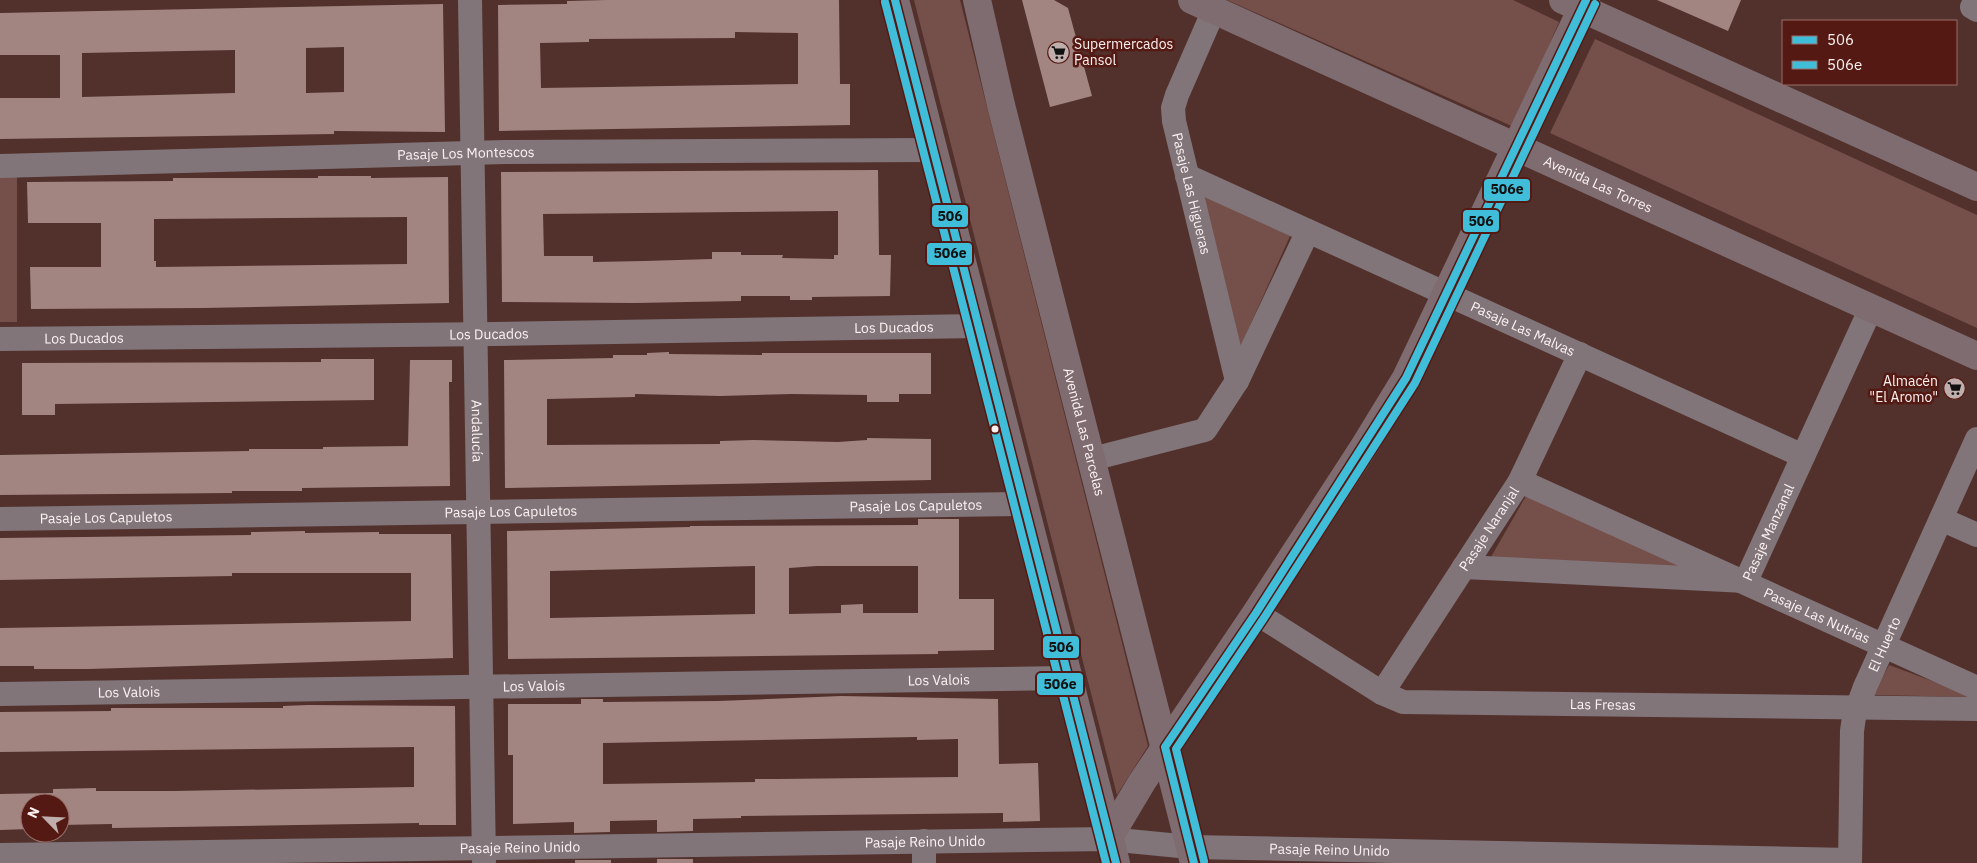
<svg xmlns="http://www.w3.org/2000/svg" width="1977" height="863" font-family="'IBM Plex Sans',sans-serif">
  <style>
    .green { fill: #754f4a }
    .building { fill: #a28581; fill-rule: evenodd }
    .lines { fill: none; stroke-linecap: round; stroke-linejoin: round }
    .street { stroke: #81757a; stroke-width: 24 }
    .secondary { stroke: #7f6c70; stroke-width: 28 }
    .bus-1-casing { stroke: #551913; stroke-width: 11 }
    .bus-2-casing { stroke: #551913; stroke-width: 11 }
    .bus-1 { stroke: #40bed9; stroke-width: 8 }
    .bus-2 { stroke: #40bed9; stroke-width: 8 }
    .bus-dot { fill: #faf1f0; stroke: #551913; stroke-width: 2 }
    .labels { text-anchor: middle; stroke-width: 5; stroke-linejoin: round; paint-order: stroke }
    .poi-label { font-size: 14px; fill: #faf1f0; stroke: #551913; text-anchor: start }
    .street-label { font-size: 14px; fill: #faf1f0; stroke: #551913 }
    .line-badge { stroke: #551913; stroke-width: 2 }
    .pale-badge-label { font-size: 14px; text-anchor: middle; font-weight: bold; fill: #111 }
  </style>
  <rect width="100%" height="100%" fill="#52312c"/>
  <path class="green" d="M914,0H960L1148,746L1117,795Z
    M1227,0H1513L1559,22L1514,127Z
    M1595,39L1977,215V328L1550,133Z
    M0,174H17V322H0Z
    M1197,191L1290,236L1240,348Z
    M1526,496L1693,569L1491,557Z
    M1889,665L1975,697L1873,695Z"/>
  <path class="building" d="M607,0H839L840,84H850V125L499,131L498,5L567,4V1ZM735,32L798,33V84L541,88L540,43L589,42V39L735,38Z
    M1022,0H1054L1068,8L1092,96L1050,107Z
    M1657,0H1741L1728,31Z
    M443,4L445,132L334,131V134L0,139V98H60V55H0V13ZM344,47V92L306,93V48ZM235,50V93L82,97V53Z
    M878,170L879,255H891L890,296L812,297V300H790V296H741V301L635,303L502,302L501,172ZM838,211V255H834V259L782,258L783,255H741V252H712V259L644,261L593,262V256H544L543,214Z
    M318,176H371V178L448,177L449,303L203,308L31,309L30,267H101V223H28L27,182L173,181V178H318ZM407,217V264L156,267V261H154V219Z
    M669,352V354L762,355V353H931V394H899V402H867V395L792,394L720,396L635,394V397L547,399V445L720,444V441L754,440L838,442L867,440V438L931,439V480L505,488L504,360L613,358V355H647V353Z
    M321,359H374V400L55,404V415H22V363L321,362Z
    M410,360H452V382H449L450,486L302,488V491H232V493L0,495V455L249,451V449H323V447L408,446Z
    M918,519H959V599H994V650L938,651V654L508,659L507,531L690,527V526L918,525ZM755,566V614L550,618V571ZM817,566H918V613H863V604L841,605V613L789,614V568Z
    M305,531V533L379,532V534H451L453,658L88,669H34V666H0V628L411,621V573H232V576L0,580V538L251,535V532Z
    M841,696L998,699L999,764L1038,763L1040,821L1003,822V813L741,816V818L693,819V831L657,832V820L610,821V832L574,833V822L513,824V755H508V704H581V699H603V702L718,701ZM917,737V740L958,739V777L777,779H755V782L603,784V743Z
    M308,705L455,706L456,825H419V823L112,828V824L60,825V803H30V829L0,830V794L53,793V789L96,788V791H173L414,787V747L0,752V712L111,711V708H283V706Z
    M657,859H693V863H657Z
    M575,860H611V863H575Z"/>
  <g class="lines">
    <g class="street">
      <path id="s1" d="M470,0L484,861"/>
      <path d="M1972,7L1977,10"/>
      <path id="s2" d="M1214,10L1177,95L1173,108L1174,121L1237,381"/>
      <path id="s3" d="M0,166L505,152L933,150"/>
      <path id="s4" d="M1187,176L1803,456"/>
      <path id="s5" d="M0,339L495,334L978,326"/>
      <path d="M1092,459L1205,430L1237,381L1308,231"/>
      <path id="s6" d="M1520,481L1977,688"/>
      <path id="s7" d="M0,519L1023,504"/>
      <path d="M1941,519L1977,535"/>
      <path id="s8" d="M1464,567L1746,581L1871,308"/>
      <path id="s9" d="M1256,613L1382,693L1403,702L1977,709"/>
      <path id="s10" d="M1382,693L1520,481L1580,354"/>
      <path id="s11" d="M0,694L1067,678"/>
      <path d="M924,841V863"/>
      <path id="s12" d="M0,855L1108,839L1190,847L1850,860"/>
      <path id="s13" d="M1850,863L1852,731L1854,717L1865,687L1977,439"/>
    </g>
    <g class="secondary">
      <path d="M895,0L1116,863"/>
      <path id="s14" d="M977,0L1001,105L1194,863"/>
      <path id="s15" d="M1192,0L1977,356"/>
      <path d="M1563,0L1977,187"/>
      <path d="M1108,839L1142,782L1256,613L1362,450L1406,378L1586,0"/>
    </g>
    <defs>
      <path id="bus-1" d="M895,0L1116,863
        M1194,863L1165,747L1256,613L1406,378L1586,0"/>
      <path id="bus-2" d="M885,2L1106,863
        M1204,861L1176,749L1264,618L1415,383L1595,4"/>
    </defs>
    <use href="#bus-1" class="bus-1-casing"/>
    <use href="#bus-2" class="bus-2-casing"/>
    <use href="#bus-1" class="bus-1"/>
    <use href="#bus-2" class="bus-2"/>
  </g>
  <defs>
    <symbol id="supermarket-disc" viewBox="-11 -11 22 22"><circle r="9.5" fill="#bfaeab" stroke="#551913"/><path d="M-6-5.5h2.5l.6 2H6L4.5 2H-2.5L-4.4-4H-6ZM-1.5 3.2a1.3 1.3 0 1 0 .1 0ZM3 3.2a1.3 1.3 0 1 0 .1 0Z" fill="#111"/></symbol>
  </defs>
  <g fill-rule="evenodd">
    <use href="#supermarket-disc" x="1046" y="40" width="25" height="25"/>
    <use href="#supermarket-disc" x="1942" y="376" width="25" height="25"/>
  </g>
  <circle class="bus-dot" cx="995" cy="429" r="4.5"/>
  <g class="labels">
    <g class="poi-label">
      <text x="1074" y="49">Supermercados<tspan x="1074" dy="16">Pansol</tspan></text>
      <text x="1938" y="386" text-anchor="end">Almacén<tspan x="1938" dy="16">"El Aromo"</tspan></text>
    </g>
    <g class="street-label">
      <text dy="5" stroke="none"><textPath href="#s3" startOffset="466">Pasaje Los Montescos</textPath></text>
      <text dy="5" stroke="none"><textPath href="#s15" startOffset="446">Avenida Las Torres</textPath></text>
      <text dy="5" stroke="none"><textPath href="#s2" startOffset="194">Pasaje Las Higueras</textPath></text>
      <text dy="5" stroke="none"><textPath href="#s5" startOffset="894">Los Ducados</textPath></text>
      <text dy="5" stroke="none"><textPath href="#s4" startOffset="369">Pasaje Las Malvas</textPath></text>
      <text dy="5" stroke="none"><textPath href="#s5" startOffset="489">Los Ducados</textPath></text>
      <text dy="5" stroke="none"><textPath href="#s5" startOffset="84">Los Ducados</textPath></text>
      <text dy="5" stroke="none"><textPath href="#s1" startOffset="431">Andalucía</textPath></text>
      <text dy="5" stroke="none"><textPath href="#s14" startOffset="445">Avenida Las Parcelas</textPath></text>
      <text dy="5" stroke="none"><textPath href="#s7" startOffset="916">Pasaje Los Capuletos</textPath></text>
      <text dy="5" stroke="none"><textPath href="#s7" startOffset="511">Pasaje Los Capuletos</textPath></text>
      <text dy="5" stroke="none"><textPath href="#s7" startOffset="106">Pasaje Los Capuletos</textPath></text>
      <text dy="5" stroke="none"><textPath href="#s10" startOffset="196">Pasaje Naranjal</textPath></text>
      <text dy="5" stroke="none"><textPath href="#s8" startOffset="336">Pasaje Manzanal</textPath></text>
      <text dy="5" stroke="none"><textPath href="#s6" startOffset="326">Pasaje Las Nutrias</textPath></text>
      <text dy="5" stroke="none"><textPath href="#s13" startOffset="225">El Huerto</textPath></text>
      <text dy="5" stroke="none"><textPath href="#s11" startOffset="939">Los Valois</textPath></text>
      <text dy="5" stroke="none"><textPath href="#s11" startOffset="534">Los Valois</textPath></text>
      <text dy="5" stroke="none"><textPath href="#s11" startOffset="129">Los Valois</textPath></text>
      <text dy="5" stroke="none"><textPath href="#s9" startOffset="372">Las Fresas</textPath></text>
      <text dy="5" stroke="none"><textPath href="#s12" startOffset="925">Pasaje Reino Unido</textPath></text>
      <text dy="5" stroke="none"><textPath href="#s12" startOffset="520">Pasaje Reino Unido</textPath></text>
      <text dy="5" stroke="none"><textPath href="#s12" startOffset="1330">Pasaje Reino Unido</textPath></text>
    </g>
  </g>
  <g class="line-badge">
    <rect x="1483" y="178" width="48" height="24" rx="5" fill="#40bed9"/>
    <rect x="931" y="204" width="38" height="24" rx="5" fill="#40bed9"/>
    <rect x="1462" y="209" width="38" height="24" rx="5" fill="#40bed9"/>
    <rect x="926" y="242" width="47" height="24" rx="5" fill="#40bed9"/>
    <rect x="1042" y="635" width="38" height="24" rx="5" fill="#40bed9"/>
    <rect x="1036" y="672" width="48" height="24" rx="5" fill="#40bed9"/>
  </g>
  <g class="pale-badge-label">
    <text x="1507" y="194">506e</text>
    <text x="950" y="221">506</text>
    <text x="1481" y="226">506</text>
    <text x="950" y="258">506e</text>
    <text x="1061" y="652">506</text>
    <text x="1060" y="689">506e</text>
  </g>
  <rect x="1782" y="20" width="175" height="65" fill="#551913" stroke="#976f6b"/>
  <rect x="1792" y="36" width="25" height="8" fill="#40bed9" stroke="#976f6b"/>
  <text x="1827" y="45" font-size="15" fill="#faf1f0">506</text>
  <rect x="1792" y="61" width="25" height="8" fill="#40bed9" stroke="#976f6b"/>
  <text x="1827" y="70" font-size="15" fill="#faf1f0">506e</text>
  <g transform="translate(45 818) rotate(294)"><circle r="24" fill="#551913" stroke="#976f6b"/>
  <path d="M0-4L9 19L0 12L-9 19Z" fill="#bfaeab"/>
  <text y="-8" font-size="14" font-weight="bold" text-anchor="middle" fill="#faf1f0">N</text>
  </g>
</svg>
